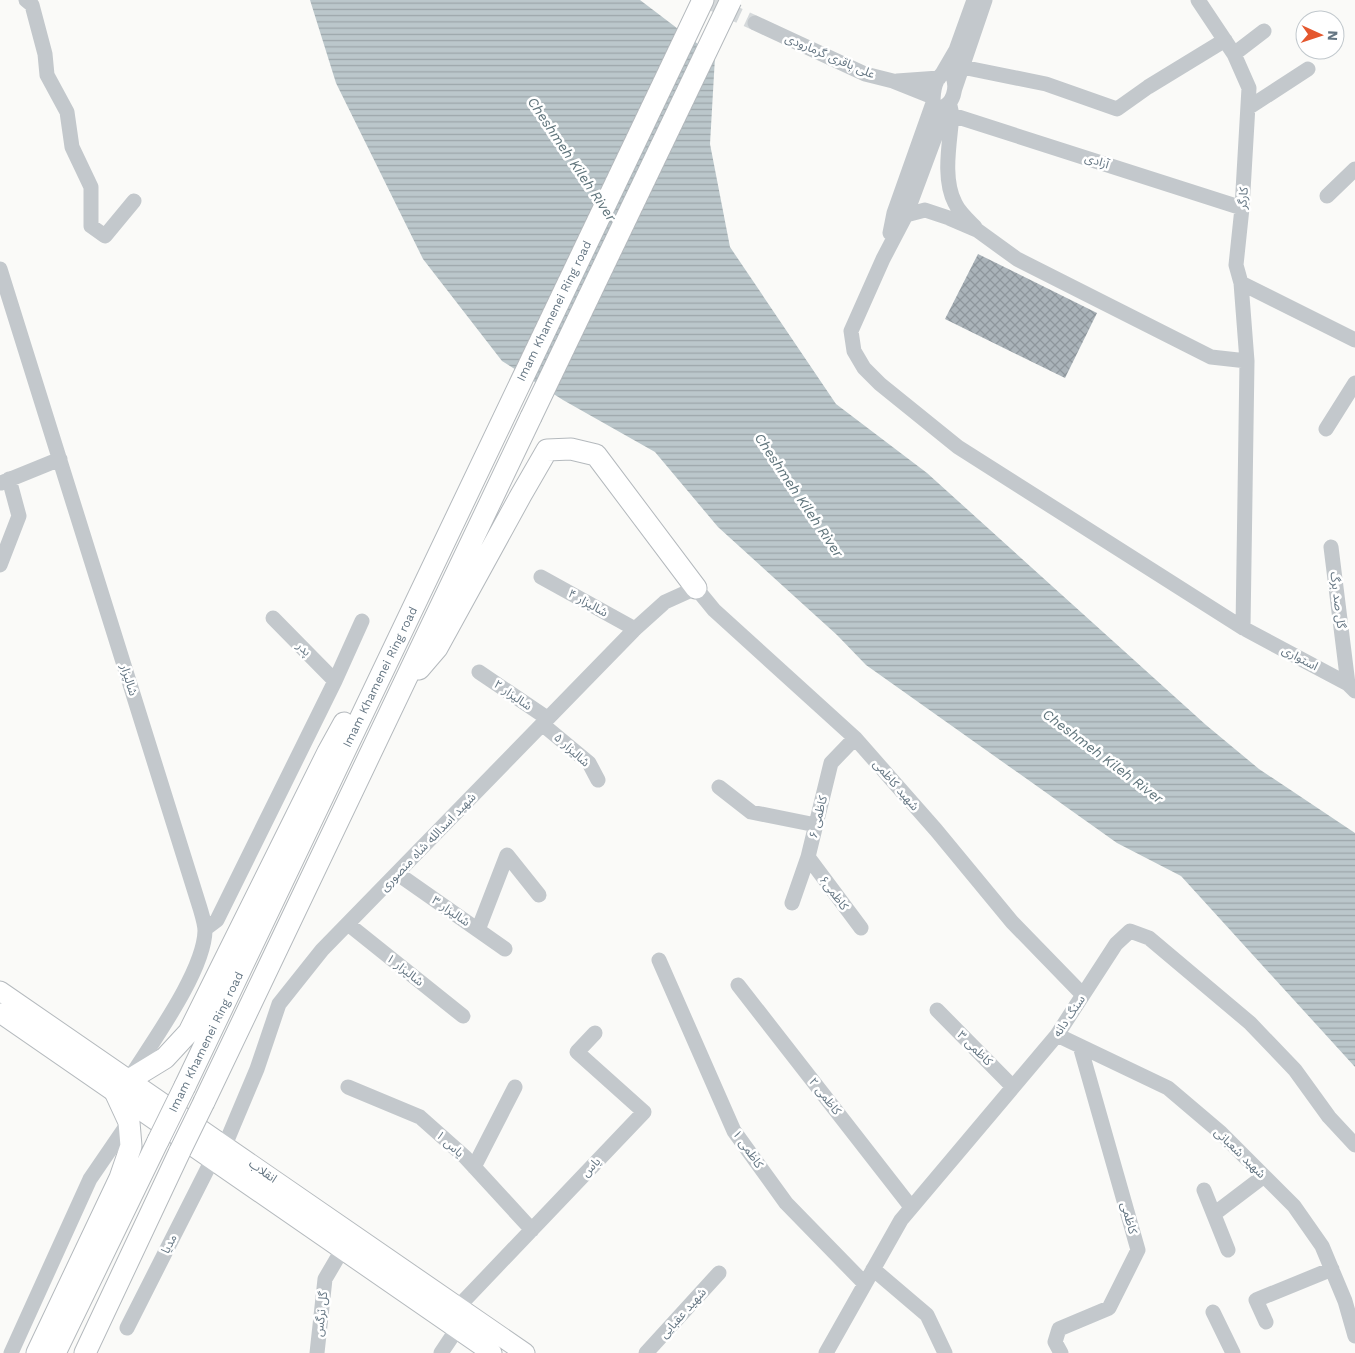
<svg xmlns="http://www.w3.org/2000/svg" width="1355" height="1353" font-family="'Work Sans','Noto Sans Arabic',sans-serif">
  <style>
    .water { fill: url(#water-rules) }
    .building { fill: url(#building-cross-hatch) }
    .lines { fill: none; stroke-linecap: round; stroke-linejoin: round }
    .minor-tunnel { stroke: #d5d9db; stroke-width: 15; stroke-dasharray: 15 8; stroke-linecap: butt }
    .major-casing { stroke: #b5babe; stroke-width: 21 }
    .highway-casing { stroke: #b4b9bd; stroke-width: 23 }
    .minor { stroke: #c3c8cc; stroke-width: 15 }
    .major { stroke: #fff; stroke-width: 19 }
    .highway { stroke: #fff; stroke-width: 21 }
    .highway-bridge-casing { stroke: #b4b9bd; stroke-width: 23; stroke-linecap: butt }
    .highway-bridge { stroke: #fff; stroke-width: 21 }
    .labels { text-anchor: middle; stroke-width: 5; stroke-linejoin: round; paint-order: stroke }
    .street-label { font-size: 12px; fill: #657683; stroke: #fff }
    .water-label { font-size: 14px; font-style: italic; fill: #60757c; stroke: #fff }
  </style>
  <defs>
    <pattern id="water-rules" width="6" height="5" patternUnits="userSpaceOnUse" patternTransform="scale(1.25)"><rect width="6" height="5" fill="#bbc7cb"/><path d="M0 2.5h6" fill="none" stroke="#9ca6aa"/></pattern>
    <pattern id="building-cross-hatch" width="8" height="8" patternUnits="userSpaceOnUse" patternTransform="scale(1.25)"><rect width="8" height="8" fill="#aab3b9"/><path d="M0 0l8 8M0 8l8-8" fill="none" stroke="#8e969c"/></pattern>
  </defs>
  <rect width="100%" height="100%" fill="#fafaf8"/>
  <path class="water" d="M310,0H640L715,57L710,144L730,247L836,404L927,473L1206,725L1259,769L1355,833V1067L1181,876L1117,843L866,665L837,635L718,527L655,452L563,400L502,361L423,259L336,83Z"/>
  <path class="building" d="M978,254L1097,313L1065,378L945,319Z"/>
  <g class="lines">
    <path class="minor-tunnel" d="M705,0L755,23"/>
    <defs>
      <path id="major" d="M0,991L525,1353
        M0,1013L492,1353"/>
      <path id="highway" d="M419,669L437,648L521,495L547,450L571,449L596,455L696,588
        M129,1080L165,1058L189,1032L328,752L344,723
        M185,1086L703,0
        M204,1102L531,417
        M37,1353L120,1178L131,1146L129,1122L116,1094
        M55,1353L158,1141
        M85,1353L180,1151"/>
    </defs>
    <use href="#major" class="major-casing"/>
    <use href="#highway" class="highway-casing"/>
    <path class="minor" d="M26,0L32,5L45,54L47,75L67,112L72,147L91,187V226L105,236L134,201
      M1198,0L1234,54L1249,88L1242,208L1236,265L1241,283L1355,340
      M755,23L865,74L893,81L933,97
      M1234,54L1264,31
      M962,67L1046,84L1117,109L1148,87L1225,40
      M945,72L952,75C958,86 954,106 939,108L933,103C933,92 934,78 945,72Z
      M942,74L956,50L974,0
      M897,81L939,78
      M955,88L985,0
      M947,105L906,215L883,259L851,331L854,351L864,368L880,384L958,447L1243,628L1348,684L1355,691
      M950,106L952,115C950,142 942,178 955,203C959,212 968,220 975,227
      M1248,108L1308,69
      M952,115L1242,208
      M1327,196L1355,169
      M906,215L925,210L949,218L977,230L1017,259L1211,357L1247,361L1241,283
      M890,233L894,213L933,103
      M0,269L200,908C202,915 205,924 205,931C204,971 153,1041 131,1076
      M1326,429L1355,383
      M1,483L60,459
      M1331,547L1348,684
      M0,565L19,516L9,479
      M541,577L635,629
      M273,618L335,681
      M1243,628L1247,361
      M479,672L547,718
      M542,724L589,763L598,780
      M719,787L751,812L816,825
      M808,857L861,928
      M398,874L505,949
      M792,903L808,857L831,763L855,738
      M348,924L463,1016
      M205,929L217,920L335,681L362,621
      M478,930L507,855L539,895
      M659,960L734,1131L786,1203L865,1284
      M738,985L911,1207
      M937,1010L1013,1087
      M1057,1035L1168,1088L1221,1133L1294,1206L1322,1246L1345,1301L1355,1336
      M348,1087L420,1117L465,1157L532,1230
      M225,1145L257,1069L279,1004L322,950L635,629L665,602L696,588L714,610L855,738L936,830L1012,922L1083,995
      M474,1167L515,1087
      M1204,1190L1228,1250
      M1214,1214L1264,1176
      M873,1269L927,1315L945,1353
      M458,1307L644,1112L577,1052L595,1033
      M1213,1312L1233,1353
      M1266,1322L1256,1300L1332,1269
      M127,1328L212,1160
      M11,1353L90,1179L129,1122
      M317,1353L325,1279L342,1250
      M441,1353L457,1329
      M646,1353L719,1273
      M826,1353L901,1220L1057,1035L1116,944L1130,931L1149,938L1250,1023L1295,1070L1329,1117L1355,1145
      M1061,1353L1055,1342L1059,1329L1109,1308L1138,1250L1080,1046"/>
    <use href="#major" class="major"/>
    <use href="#highway" class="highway"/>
    <defs>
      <path id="highway-bridge" d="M531,417L731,0
        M158,1141L185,1086
        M180,1151L204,1102"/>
    </defs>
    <use href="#highway-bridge" class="highway-bridge-casing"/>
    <use href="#highway-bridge" class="highway-bridge"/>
  </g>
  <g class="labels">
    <g class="street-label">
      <text transform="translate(830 56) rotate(23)" y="4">علی باقری گرمارودی</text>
      <text transform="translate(1097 161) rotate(18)" y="4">آزادی</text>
      <text transform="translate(1243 198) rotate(-86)" y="4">کارگر</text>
      <text transform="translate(554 311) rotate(-64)" y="4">Imam Khamenei Ring road</text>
      <text transform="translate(1338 600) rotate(83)" y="4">گل صد برگ</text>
      <text transform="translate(588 603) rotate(29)" y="4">شالیزار ۴</text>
      <text transform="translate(304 649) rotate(45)" y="4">پدر</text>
      <text transform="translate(1300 658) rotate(28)" y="4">استواری</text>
      <text transform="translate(380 677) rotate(-64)" y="4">Imam Khamenei Ring road</text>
      <text transform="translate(129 680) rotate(73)" y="4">شالیزار</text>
      <text transform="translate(513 695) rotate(35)" y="4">شالیزار ۲</text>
      <text transform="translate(572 750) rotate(42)" y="4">شالیزار ۵</text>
      <text transform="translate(896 785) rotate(49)" y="4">شهید کاظمی</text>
      <text transform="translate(818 817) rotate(-76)" y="4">کاظمی ۶</text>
      <text transform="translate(428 842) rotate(-46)" y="4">شهید اسدالله شاه منصوری</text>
      <text transform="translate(834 893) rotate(53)" y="4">کاظمی۶</text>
      <text transform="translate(451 911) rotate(35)" y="4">شالیزار ۳</text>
      <text transform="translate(405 970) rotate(38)" y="4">شالیزار ۱</text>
      <text transform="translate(1069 1016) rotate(-56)" y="4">سنگ دانه</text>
      <text transform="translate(206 1042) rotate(-64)" y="4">Imam Khamenei Ring road</text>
      <text transform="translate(975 1048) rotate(45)" y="4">کاظمی ۳</text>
      <text transform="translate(825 1096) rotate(52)" y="4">کاظمی ۲</text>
      <text transform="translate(450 1144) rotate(42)" y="4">یاس ۱</text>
      <text transform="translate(748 1149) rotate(55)" y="4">کاظمی ۱</text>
      <text transform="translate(1240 1153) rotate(44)" y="4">شهید شعبانی</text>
      <text transform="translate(591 1167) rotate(-47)" y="4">یاس</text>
      <text transform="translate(263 1171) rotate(35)" y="4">انقلاب</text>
      <text transform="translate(1129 1218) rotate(74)" y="4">کاظمی</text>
      <text transform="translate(169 1244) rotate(-63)" y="4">مدیا</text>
      <text transform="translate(683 1313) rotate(-48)" y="4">شهید عقبایی</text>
      <text transform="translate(321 1314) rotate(-84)" y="4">گل نرگس</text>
    </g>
    <g class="water-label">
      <text transform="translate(572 159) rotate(56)" y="5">Cheshmeh Kileh River</text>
      <text transform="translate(799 495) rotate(56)" y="5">Cheshmeh Kileh River</text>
      <text transform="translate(1103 756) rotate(37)" y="5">Cheshmeh Kileh River</text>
    </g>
  </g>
  <g transform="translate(1320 35) rotate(93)"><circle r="24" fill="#ffffff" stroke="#c1c8cd"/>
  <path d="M0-4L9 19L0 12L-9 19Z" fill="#e4572e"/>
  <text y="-8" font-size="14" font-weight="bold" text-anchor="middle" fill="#657683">N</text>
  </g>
</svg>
